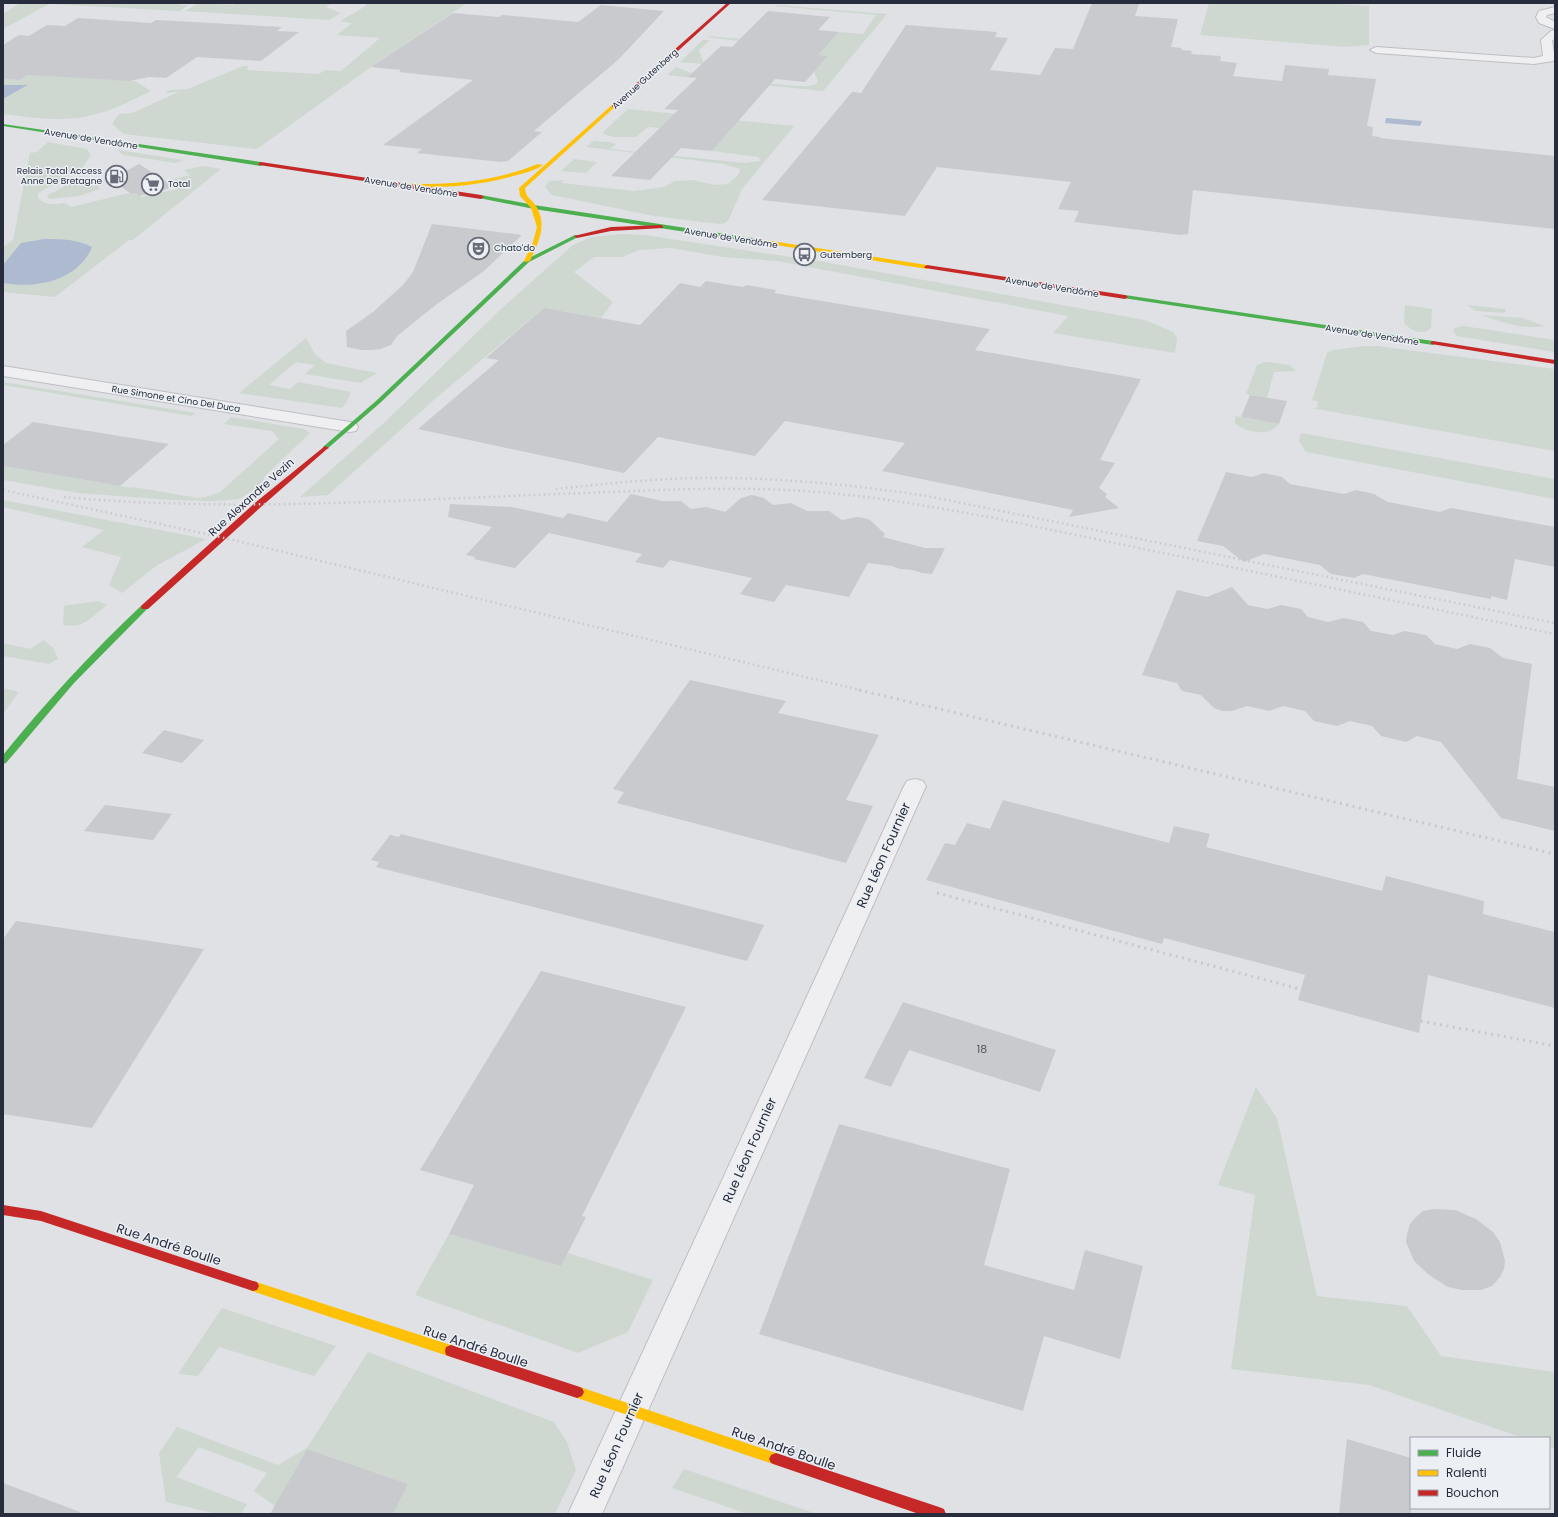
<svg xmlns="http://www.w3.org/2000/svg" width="1558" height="1517" font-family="Poppins,sans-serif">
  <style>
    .green { fill: #ced8d0 }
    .water { fill: #aebacf }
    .building { fill: #c9cace }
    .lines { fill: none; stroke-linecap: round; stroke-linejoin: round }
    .street-casing { stroke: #bebfc3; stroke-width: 2 }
    .street { fill: #efeff1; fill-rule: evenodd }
    .fast { fill: #4caf50; fill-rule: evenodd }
    .slow { fill: #ffc107; fill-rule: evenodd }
    .jam { fill: #c62828; fill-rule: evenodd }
    .rail-far1 { stroke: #c8c9cd; stroke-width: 2.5; stroke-dasharray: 1.5 3.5; stroke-linecap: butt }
    .rail { stroke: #c8c9cd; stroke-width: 3; stroke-dasharray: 2 4.5; stroke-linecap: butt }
    .labels { text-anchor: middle; stroke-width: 3; stroke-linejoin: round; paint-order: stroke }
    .far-street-label { font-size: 9px; fill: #272d3d; stroke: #eceff4 }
    .far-poi-label { font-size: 9px; fill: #272d3d; stroke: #eceff4; text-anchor: start }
    .street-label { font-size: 11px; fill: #272d3d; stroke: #eceff4 }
    .near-number-label { font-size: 11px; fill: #505562 }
    .near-street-label { font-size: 13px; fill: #272d3d; stroke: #eceff4 }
  </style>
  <rect width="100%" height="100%" fill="#dfe1e5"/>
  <path class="green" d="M20,3H181L179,5H188L180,11L49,4L3,29V14Z
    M199,3L233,5L236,3H332L326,7L341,13L329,20L185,11Z
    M368,3H467L371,67L257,149L124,134L112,124L119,114L132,113L179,92L165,93L170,90L188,89L243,66H248L247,70L319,74L325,70L341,71L380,38L337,35L352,23L340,21L364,7Z
    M1209,3H1324L1369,6V45L1344,47L1200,35Z
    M776,5L887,14L823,91L667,75L676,67L696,75L739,80L794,86H809L816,84L818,81L814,72L828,56L773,50L755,43L708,37L709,36L739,39L742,37L827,45L839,32L863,34L876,15L774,6Z
    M703,40H710L699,50L704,64L680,62Z
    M28,75L135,81L151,91C134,99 116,109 97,114C65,123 35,118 3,114V99L27,86L3,85V79L19,80Z
    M628,109L794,126L742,189L729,219L725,223L719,224L654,216L552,195L545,187L549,181L564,180L562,183L634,191L664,187L675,181L692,180L716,185L728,184L739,174L740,169L724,164L586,147L594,141L609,142L616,144L610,149L744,163L760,161L759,157L712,151L735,125L670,118L660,128L648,127L636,137H614L603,134V132Z
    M48,142L87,149L91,155L82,168L38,193V198C46,206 55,204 66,203L71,207L129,193L132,194L136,193L142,197L177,189L166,181L190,175L184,170L203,166L221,169L133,240H129L55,297L3,292V247L13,240L30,153L37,152Z
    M117,150L184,160L175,163L123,155Z
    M574,159L597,162L586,173L561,171Z
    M73,181L98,185L100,189L79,196L49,199L47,195L55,192Z
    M623,234L644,235L824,262L1145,320L1173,332L1177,338L1175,353L1053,333L1068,316L777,261L723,257L671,248L639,250L622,257H594L574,272L613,302L601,318L544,308L436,398L328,495L300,497L385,422L502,308L573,245L591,237Z
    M1405,305L1432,309L1431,328C1423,336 1411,331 1404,323Z
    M1467,305L1505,309L1506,311L1503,313L1476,311Z
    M1481,315L1523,318L1544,326C1523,330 1501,322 1481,315Z
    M1463,326L1555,340V352L1457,336L1453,331L1455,328Z
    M306,338L315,354L326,363L377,373L360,383L305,374L315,365L296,362L269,385L290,389L298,382L351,392L346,403L342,408L239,393Z
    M1365,346H1377L1555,369V451L1311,408H1317L1318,401L1312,400L1327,353L1333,350Z
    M1265,362L1290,365L1296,371L1274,372L1267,398L1246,394L1257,365Z
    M3,382L196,413L191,416L3,385Z
    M1235,416L1279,424C1269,437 1246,433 1235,423Z
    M231,417L304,429L310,433L265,476L260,486L239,499L215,501L172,500L78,493L3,480V466L131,488L133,487L198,498L206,497L220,492L279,439L272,431L224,424Z
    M1301,433L1555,479V499L1306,452L1299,441Z
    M3,500L206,539L156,566L122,593L109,585L121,557L82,547L104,530L3,507Z
    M98,601L107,605C91,617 84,629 63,625L64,606Z
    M44,640L54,649L58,659L49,664L3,656V643L30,649Z
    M3,688L19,692L3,714Z
    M1256,1087L1277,1118L1317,1296L1407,1306L1441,1356L1555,1372V1449L1549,1447V1438H1523L1369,1385L1231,1369L1255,1195L1218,1185Z
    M449,1234L561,1265L568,1253L653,1280L628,1332L578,1353L415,1295Z
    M222,1308L336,1346L314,1376L219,1347L198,1376L178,1374Z
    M368,1352L554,1422L567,1442L576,1470L555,1514H393L408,1484L307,1449L275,1506L254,1491L267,1473L199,1447L176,1477L247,1504L241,1514H217L166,1502L159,1453L177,1427L278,1465L307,1448Z
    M684,1469L817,1514H748L672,1488Z"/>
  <path class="water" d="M3,85H28L3,99Z
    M1386,118L1422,121L1420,126L1385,123Z
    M44,239C62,239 76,239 92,247C78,281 35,289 3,283V265L21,243Z"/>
  <path class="building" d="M1092,3L1139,4L1135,16L1178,19L1171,47L1182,48L1181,50L1192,51L1191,54L1221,56L1220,61L1237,63L1233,76L1282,81L1285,65L1329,69L1328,75L1376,79L1367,126L1373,127L1372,136L1380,137V138L1555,156V229L1193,190L1188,234L1181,235L1074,222L1079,211L1058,209L1071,182L937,167L905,216L762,200L852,92L861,93L906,25L997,32L995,37L1008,38L990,70L1040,75L1055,48L1073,49Z
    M601,5L664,11L618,60L534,131L542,132L508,161L501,162L417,153L422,149L383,145L473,80L399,72L401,70L371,67L453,13L499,17L502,15L578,22Z
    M768,11L830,17L818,30L839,32L818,55L828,56L805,82L775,79L712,151L681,148L650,180L611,176L678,110L664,109L697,78L688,77L721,46L732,47Z
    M78,18L151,23L156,20L282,27L277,31L299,32L261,61L197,57L166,78L149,77L129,81L28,75L19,80L3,79V45L19,35L29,36L47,25L65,26Z
    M139,164L175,187L139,196L136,193L131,194L111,179Z
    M432,224L522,235L484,271L437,304L397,336L391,345L381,349L371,350H361L347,347L346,331L373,312L403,285L413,272Z
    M706,281L743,287L746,285L776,290L774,293L990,329L975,350L1141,379L1100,460L1115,463L1099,488L1107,494L1105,497L1119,508L1069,517L1073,510L882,471L905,443L785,421L755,456L658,437L624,473L418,429L499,360L486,358L544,308L640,325L680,283L700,287Z
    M1250,395L1287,401L1279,424L1241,417Z
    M33,422L169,444L120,486L3,466V445Z
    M1226,472L1252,477L1264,473L1282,477L1290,484L1344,494L1356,490L1374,494L1388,502L1440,512L1451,508L1555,527V567L1515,559L1507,600L1491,596V599L1480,597L1363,574L1354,578L1331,574L1320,565L1264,554L1244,562L1223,546L1197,541Z
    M631,494L662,501H681L691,509L706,507L725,512L741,498L752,495L764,498L773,505L791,503L807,511H829L842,520L857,517L864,518L870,520L885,534L883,537L925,548H945L932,574L922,573L912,570L900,569L892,566L868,563L849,597L786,585L774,602L740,594L752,578L670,560L663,568L635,562L642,554L549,533L568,513L607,522Z
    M450,504L512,507L563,518L515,568L474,559L475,557L466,555L492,527L448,517Z
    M1232,587L1248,605L1267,609L1281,605L1301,609L1308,617L1328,622L1344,618L1363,622L1371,631L1393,635L1405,631L1426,635L1435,644L1457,649L1470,644L1490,648L1503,658L1532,664L1517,779L1555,787V831L1501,818L1441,742L1417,736L1406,742L1381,736L1372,726L1350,721L1337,726L1314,721L1305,711L1283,706L1269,711L1247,706L1232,711H1222L1214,708L1201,695L1182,691L1177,683L1142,675L1177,590L1207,597Z
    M690,680L786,701L778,713L879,735L846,800L873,806L846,863L617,803L624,792L613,789Z
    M164,730L204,740L182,763L142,753Z
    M1003,800L1169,843L1174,826L1210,834L1206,847L1382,891L1386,876L1484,901L1483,914L1555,932V1008L1428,975L1419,1033L1298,1000L1305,975L1164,938L1162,944L926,880L945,843L955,845L967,823L990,829Z
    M105,805L172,814L153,840L84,831Z
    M401,834L669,901L764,925L747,961L376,867L379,862L371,860L390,835L399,837Z
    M16,921L204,949L92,1128L3,1114V939Z
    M541,971L686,1007L582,1216L586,1217L561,1266L449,1234L474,1185L420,1170Z
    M903,1002L1056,1050L1040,1092L909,1050L891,1087L864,1078Z
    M839,1124L1010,1169L984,1265L1074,1290L1085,1250L1143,1266L1120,1359L1044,1336L1023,1411L759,1334Z
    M1434,1209L1455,1210L1476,1219L1493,1232L1500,1242L1505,1261L1504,1269L1500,1277L1492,1286L1481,1290H1462L1448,1287L1429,1275L1414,1261L1406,1242L1407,1234L1410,1224L1415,1218L1423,1211Z
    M1347,1439L1411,1458V1514H1339Z
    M307,1449L408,1484L393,1514H270Z
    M3,1483L80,1512V1514H3Z"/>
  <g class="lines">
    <defs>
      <path id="street" d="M1555,7V13L1547,15L1546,17L1555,22V29L1539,23L1536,17L1539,11Z
        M1555,30V38L1552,41L1555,59L1553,61L1534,64L1376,53L1370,50L1376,47L1534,58L1543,56L1541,40L1551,31Z
        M3,366L350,422L356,423L358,427L356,431L350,432L3,376Z
        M915,779L923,781L926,786L602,1514H568L904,786L907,781Z"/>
    </defs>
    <use href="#street" class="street-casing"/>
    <use href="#street" class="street"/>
    <path class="fast" d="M3,124L261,162L264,164L261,166L3,126Z
      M481,195L534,205L759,239L762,241L759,243L534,209L479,198V196Z
      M575,235L580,236L529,262L380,403L327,449H323V447L376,401L525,260Z
      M1125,295L1433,341L1436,343L1433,345L1123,298V296Z
      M142,605H148L149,607L74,683L6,763L3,764V755C46,702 92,652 142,605Z"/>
    <path class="slow" d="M612,105L616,106L525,188C526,199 531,198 536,206C548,225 538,243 530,261L525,262L524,261L533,242L537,227L531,208L520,196L519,188Z
      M538,164L543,165C536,170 525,173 517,175C478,187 439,188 399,187L396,185L399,183C448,186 493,182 538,164Z
      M759,239L927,265L930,267L927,269L757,242L756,241Z
      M253,1281L451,1345L456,1347L457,1351L456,1355L451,1357L249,1290L247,1286L249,1282Z
      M577,1386L776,1453L781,1455L783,1459L781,1463L776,1465L577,1398L572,1396L570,1392L572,1388Z"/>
    <path class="jam" d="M727,3H731L616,107H612V105Z
      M261,162L481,195L484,197L481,199L259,165L258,164Z
      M661,225L663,226V228L611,231L577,238L574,236L611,227Z
      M927,265L1125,295L1128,297L1125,299L925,268L924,267Z
      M1433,341L1555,360V364L1431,344V342Z
      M325,446L329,448L327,449L262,506L148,609H142L141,607L142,605L256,502Z
      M3,1205L41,1211L253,1281L257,1282L259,1286L257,1290L253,1291L41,1221L3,1215Z
      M451,1345L577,1386L582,1388L584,1392L582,1396L577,1398L451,1357L446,1355L445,1351L446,1347Z
      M776,1453L939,1507L944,1509L946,1514H919L776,1465L771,1463L769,1459L771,1455Z"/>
    <path class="rail-far1" d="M556,489C593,485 630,481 668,479C754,475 841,483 927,496L1555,623
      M3,490L229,539L864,691
      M64,497C237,513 412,499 585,493C658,490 731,486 804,491C866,495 928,506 989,517L1555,634"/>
    <path class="rail" d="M859,690L1555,854
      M937,893L1421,1021L1555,1046"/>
  </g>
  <defs>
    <symbol id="fuel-ring" viewBox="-11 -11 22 22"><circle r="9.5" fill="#eceff4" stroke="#676c78" stroke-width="1.5"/><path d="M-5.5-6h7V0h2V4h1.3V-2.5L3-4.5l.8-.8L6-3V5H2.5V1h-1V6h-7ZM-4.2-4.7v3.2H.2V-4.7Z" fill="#676c78"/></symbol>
    <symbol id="supermarket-ring" viewBox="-11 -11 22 22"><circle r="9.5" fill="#eceff4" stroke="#676c78" stroke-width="1.5"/><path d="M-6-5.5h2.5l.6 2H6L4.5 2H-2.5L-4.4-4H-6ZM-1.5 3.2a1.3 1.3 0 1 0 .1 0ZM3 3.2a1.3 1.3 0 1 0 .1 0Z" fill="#676c78"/></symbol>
    <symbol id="theatre-ring" viewBox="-11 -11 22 22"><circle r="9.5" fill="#eceff4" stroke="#676c78" stroke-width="1.5"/><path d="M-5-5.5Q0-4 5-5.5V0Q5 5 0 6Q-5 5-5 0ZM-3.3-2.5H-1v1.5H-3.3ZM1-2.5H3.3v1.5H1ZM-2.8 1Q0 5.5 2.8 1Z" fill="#676c78"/></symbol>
    <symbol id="bus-ring" viewBox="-11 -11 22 22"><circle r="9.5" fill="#eceff4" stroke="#676c78" stroke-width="1.5"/><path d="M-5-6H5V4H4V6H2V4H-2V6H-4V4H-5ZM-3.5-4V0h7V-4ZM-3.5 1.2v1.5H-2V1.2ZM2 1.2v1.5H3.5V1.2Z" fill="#676c78"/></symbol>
  </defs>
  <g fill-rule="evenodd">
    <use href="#fuel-ring" x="104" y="164" width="25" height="25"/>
    <use href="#supermarket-ring" x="140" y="172" width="25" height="25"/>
    <use href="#theatre-ring" x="466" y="236" width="25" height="25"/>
    <use href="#bus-ring" x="792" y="242" width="25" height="25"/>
  </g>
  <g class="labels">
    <g class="far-street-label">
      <text transform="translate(645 79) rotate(-42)" y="3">Avenue Gutenberg</text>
      <text transform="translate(91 139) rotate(9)" y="3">Avenue de Vendôme</text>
      <text transform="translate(411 187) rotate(9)" y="3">Avenue de Vendôme</text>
      <text transform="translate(731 238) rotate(9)" y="3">Avenue de Vendôme</text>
      <text transform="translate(1052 287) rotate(9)" y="3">Avenue de Vendôme</text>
      <text transform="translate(1372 335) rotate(9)" y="3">Avenue de Vendôme</text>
      <text transform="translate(176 399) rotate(9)" y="3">Rue Simone et Cino Del Duca</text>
    </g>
    <g class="far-poi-label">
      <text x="102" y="174" text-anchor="end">Relais Total Access<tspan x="102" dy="10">Anne De Bretagne</tspan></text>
      <text x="168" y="187">Total</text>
      <text x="494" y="251">Chato'do</text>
      <text x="820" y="258">Gutemberg</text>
    </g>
    <g class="street-label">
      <text transform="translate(251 497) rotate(-42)" y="4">Rue Alexandre Vezin</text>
    </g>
    <g class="near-number-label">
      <text x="982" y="1053">18</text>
    </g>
    <g class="near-street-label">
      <text transform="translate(883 855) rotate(-66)" y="5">Rue Léon Fournier</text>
      <text transform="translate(749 1150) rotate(-66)" y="5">Rue Léon Fournier</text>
      <text transform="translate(169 1244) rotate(18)" y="5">Rue André Boulle</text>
      <text transform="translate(476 1346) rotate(18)" y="5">Rue André Boulle</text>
      <text transform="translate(616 1445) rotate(-66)" y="5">Rue Léon Fournier</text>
      <text transform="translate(784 1448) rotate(19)" y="5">Rue André Boulle</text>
    </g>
  </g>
  <rect width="1558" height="1517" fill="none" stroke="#272d3d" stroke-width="8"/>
  <rect x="1410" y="1437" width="140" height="72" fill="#eceff4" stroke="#9da1ab"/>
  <rect x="1418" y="1450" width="20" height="6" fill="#4caf50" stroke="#9da1ab"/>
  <text x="1446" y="1457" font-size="12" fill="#272d3d">Fluide</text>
  <rect x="1418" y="1470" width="20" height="6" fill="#ffc107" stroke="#9da1ab"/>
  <text x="1446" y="1477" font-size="12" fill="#272d3d">Ralenti</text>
  <rect x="1418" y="1490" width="20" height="6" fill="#c62828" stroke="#9da1ab"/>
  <text x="1446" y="1497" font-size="12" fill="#272d3d">Bouchon</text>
</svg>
